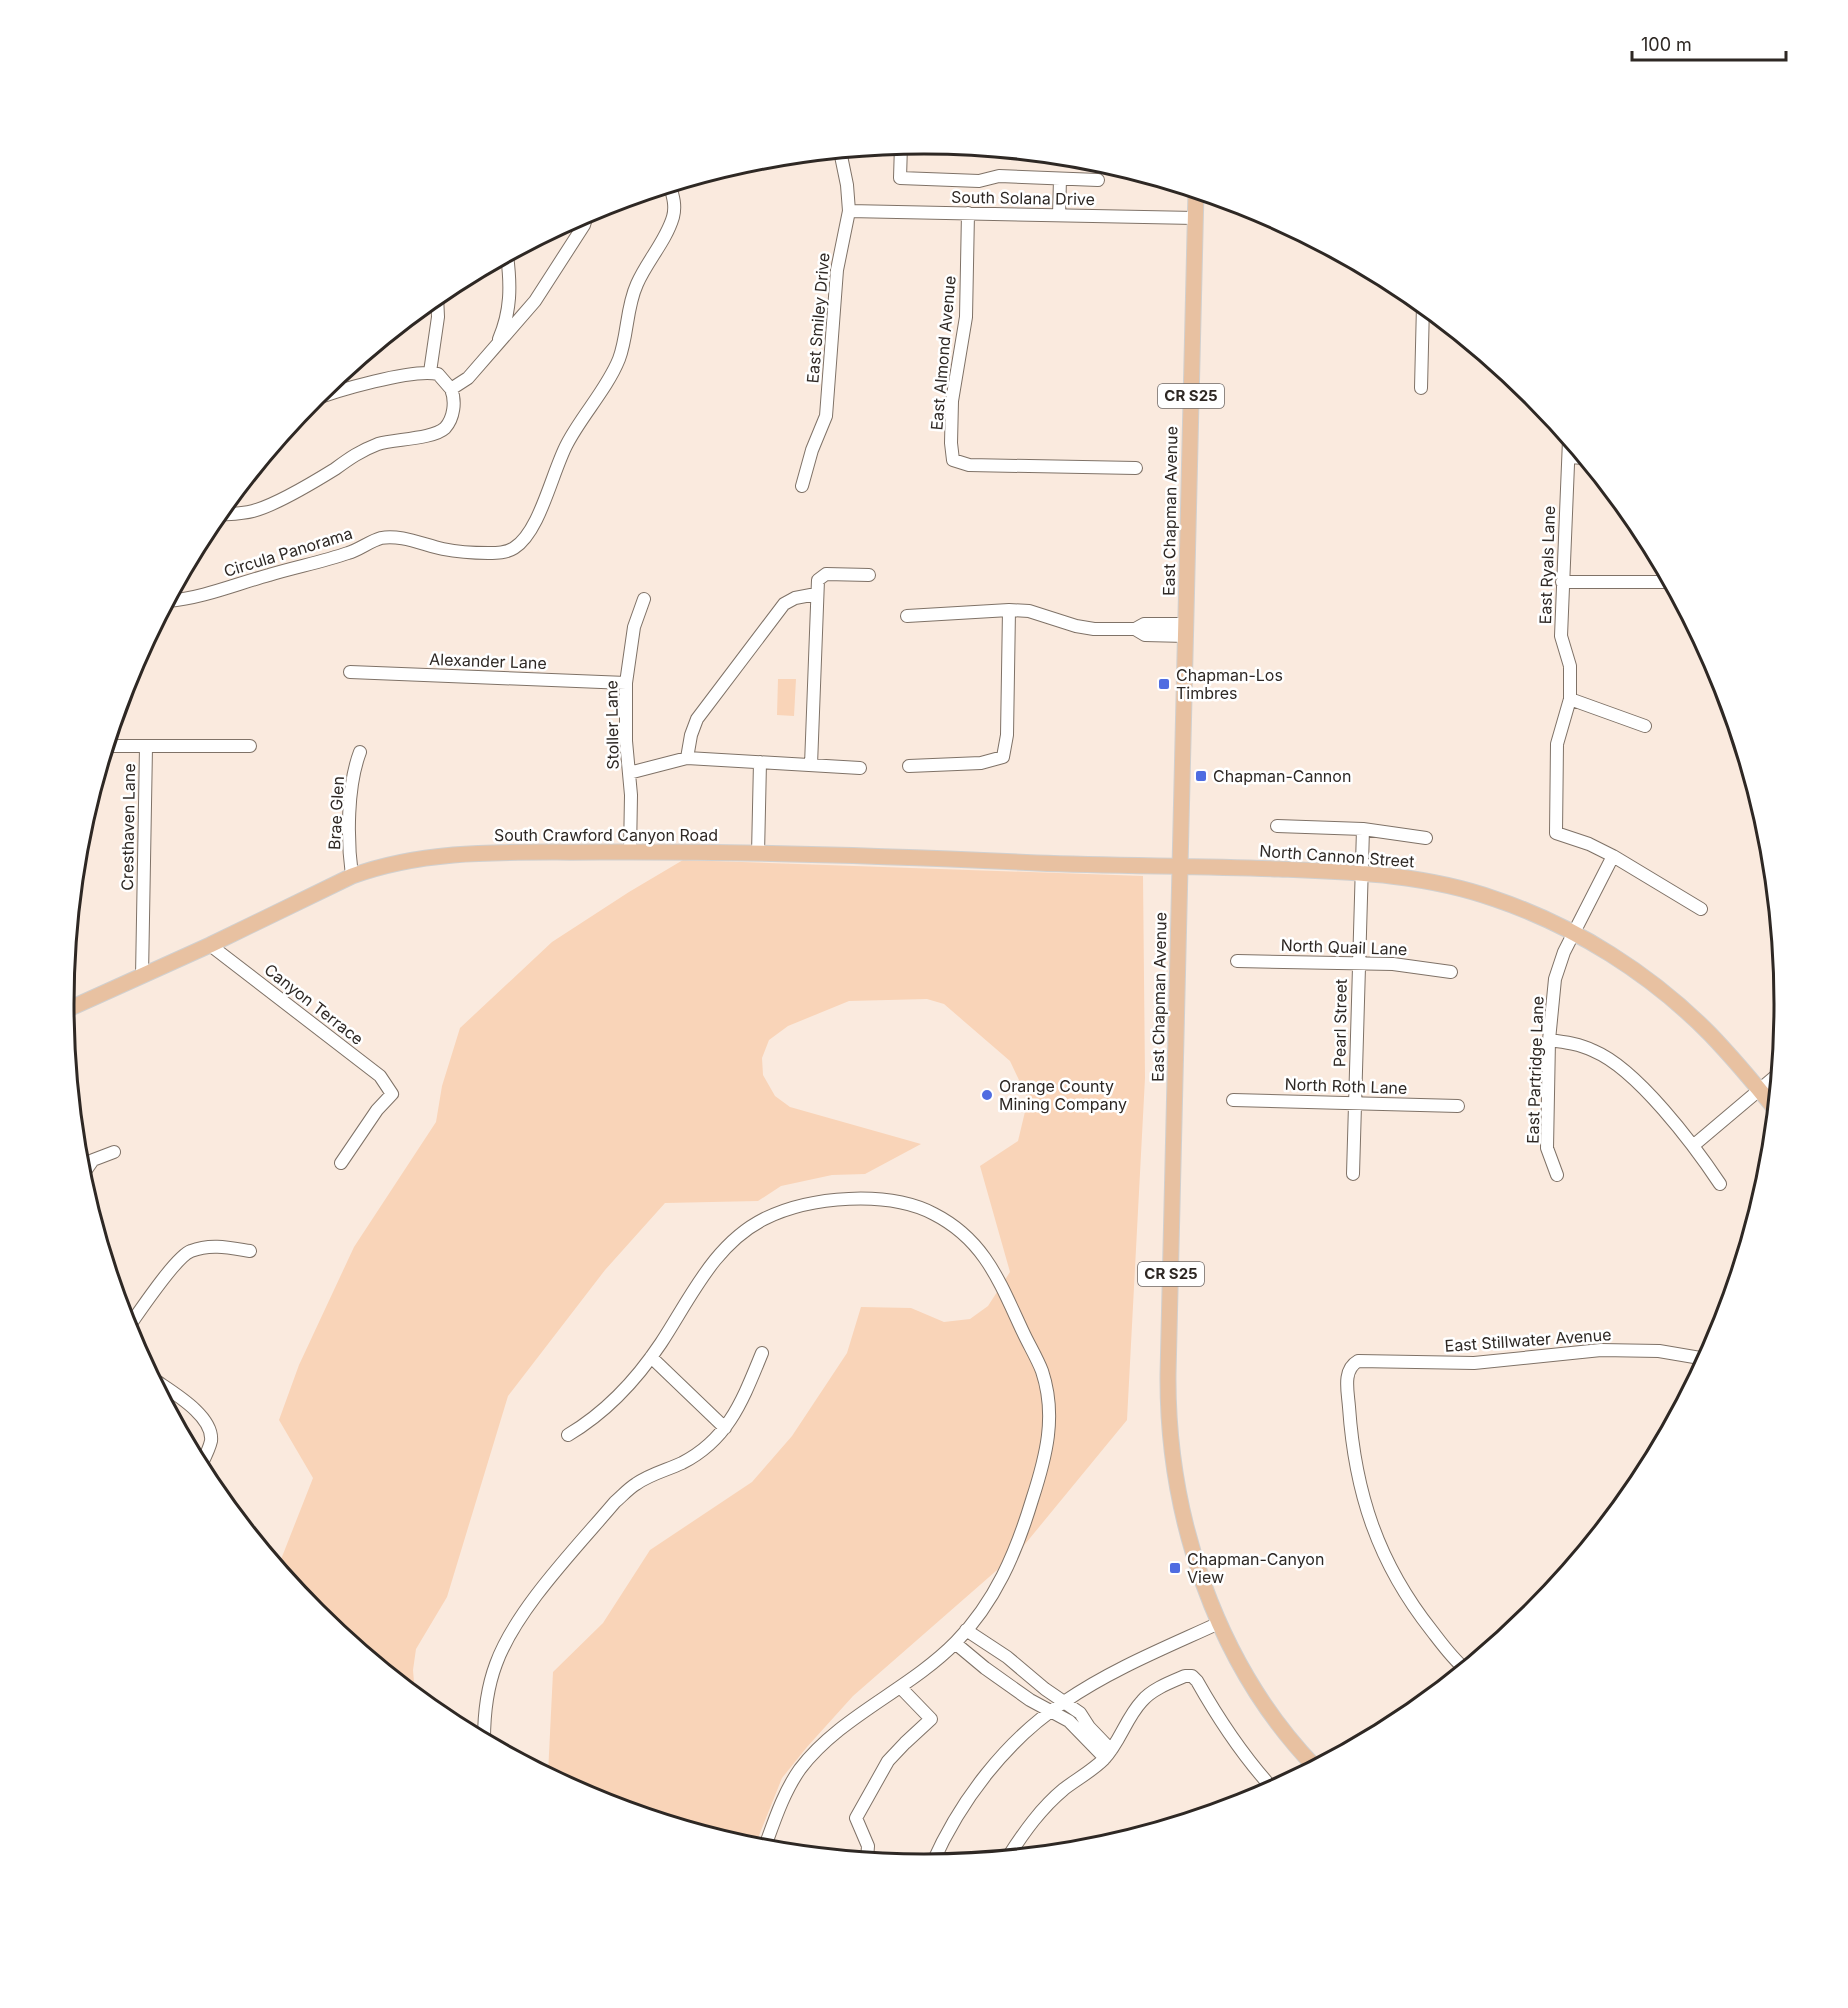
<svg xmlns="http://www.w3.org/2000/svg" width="1848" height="2008" font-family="Inter,sans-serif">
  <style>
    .green { fill: #f9d4b8 }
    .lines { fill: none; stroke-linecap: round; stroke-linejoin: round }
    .minor-casing { stroke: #7f7267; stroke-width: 14 }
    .major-casing { stroke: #d1d0cf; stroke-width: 17 }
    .minor { stroke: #fff; stroke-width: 12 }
    .major { stroke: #e8c1a1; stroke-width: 15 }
    .poi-dot { fill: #4f6ce1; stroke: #fff; stroke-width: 2 }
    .labels { text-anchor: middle; stroke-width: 5; stroke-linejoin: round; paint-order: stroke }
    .shield { fill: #fff; stroke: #6d6866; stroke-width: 1.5 }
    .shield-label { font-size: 15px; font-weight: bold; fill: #2e2824 }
    .street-label { font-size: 16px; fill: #2e2824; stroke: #fff }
    .poi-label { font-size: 16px; fill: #2e2824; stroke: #fff; text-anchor: start }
    .rim { fill: none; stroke: #2e2824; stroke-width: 3 }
  </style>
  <rect width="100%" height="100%" fill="#faeade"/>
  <path class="green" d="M778,679H796L794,716L777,715Z
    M683,860L1143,876L1145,1078L1127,1420L1021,1549L853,1696L807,1747L782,1778L754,1848L594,1799L548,1774L553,1672L603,1623L650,1550L752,1482L792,1436L847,1353L861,1307L911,1308L944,1322L970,1319L988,1306L1010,1272L980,1166L1018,1141L1028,1099L1010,1061L944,1004L927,999L849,1001L788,1026L769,1040L762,1058L763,1075L775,1096L790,1107L921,1144L865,1174L832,1175L781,1186L758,1201L665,1203L605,1270L508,1396L447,1597L416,1649L413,1670L415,1695L315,1613L278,1567L313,1478L279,1420L299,1365L354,1247L436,1122L442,1086L460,1028L552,942L629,892Z"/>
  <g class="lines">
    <defs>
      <path id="minor" d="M901,145L900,178L979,181L999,176L1098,180
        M849,211L1195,218
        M968,213L966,317L952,401L951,443L953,460L969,465L1136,468
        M1059,215L1060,179
        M499,339C511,311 511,286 507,255
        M430,372L438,317L437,295
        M1421,388L1423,305
        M310,401C335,391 413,368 438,374L451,389
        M1569,440L1561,636L1570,666V699L1557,744L1556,833L1589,844L1613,856L1701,909
        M1569,457L1584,458
        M802,486L812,450L826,416L837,270L849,211L847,185L840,151
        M217,515C229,514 242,514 253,511C276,505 314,482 335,469C350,458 360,451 378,444C395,439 433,439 445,428C454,418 456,401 451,389L468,378L535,301L584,225L588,212
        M1562,582H1670
        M168,601C203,598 236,584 269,575C295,567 322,562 348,553C359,550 370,541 381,538C400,534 424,545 443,549C458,552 473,553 488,553C497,553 506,553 514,548C540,532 552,472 567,444C582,415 607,389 619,359C628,335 626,308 637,284C647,261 666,241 673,217C676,206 673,196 670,186
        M907,616L1009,610L1029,611L1076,626L1094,629H1135L1144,624H1186
        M1135,629L1145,635L1186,636
        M350,672L626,683
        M1570,699L1645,726
        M107,746H250
        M687,758L691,735L697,719L784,604L795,598L816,594
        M811,765L818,580L826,574L869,575
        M909,766L981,763L1003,757L1007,735L1009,610
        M629,773L687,758L860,768
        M1277,826L1363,829L1426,838
        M630,852L631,795L626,741V683L634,627L644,599
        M758,854L760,762
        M352,876C347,839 347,786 360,752
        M210,945L380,1076L392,1094L377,1110L341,1163
        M1237,961L1393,964L1451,972
        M142,976L146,747
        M1549,1040C1565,1042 1580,1044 1594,1051C1637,1069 1694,1145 1720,1184
        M1233,1100L1458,1106
        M1694,1145L1778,1074
        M1353,1174L1363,829
        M1557,1175L1547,1148L1549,1040L1555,979L1564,952L1613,856
        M81,1177L93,1160L114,1152
        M127,1329C138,1314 176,1256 191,1251C211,1243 231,1248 250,1251
        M651,1357L725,1428
        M152,1378C170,1391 214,1415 211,1441C209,1450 204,1459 200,1467
        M568,1435C605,1413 637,1379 661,1343C690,1299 714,1244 764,1219C810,1196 888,1190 934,1214C985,1240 1000,1283 1023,1332C1029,1345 1037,1358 1042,1371C1057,1416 1046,1457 1032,1500C1016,1553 995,1602 956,1642C909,1690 840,1716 800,1769C783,1793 774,1822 764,1849
        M966,1630L1007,1657L1045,1689L1080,1713L1089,1727L1111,1750
        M955,1643L985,1668L1030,1700L1069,1721L1105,1758
        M1465,1669C1452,1658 1442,1644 1432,1631C1378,1563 1355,1493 1349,1407C1348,1392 1342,1370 1358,1361L1474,1363L1601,1350L1659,1351L1706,1359
        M484,1740C484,1715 487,1688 496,1664C516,1609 577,1547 615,1502C622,1496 628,1489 636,1484C650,1474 667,1470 682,1463C729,1439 743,1399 762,1353
        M1008,1857C1024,1832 1041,1808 1064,1789C1077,1779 1092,1771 1104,1759C1120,1742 1126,1718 1142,1701C1152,1689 1171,1682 1185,1676H1192L1197,1681C1219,1720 1243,1756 1273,1789
        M867,1859L868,1846L856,1818L888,1761L905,1743L931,1719L901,1688
        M932,1864C960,1801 1006,1740 1064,1702C1112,1669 1167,1647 1219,1623"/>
      <path id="major" d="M1196,191L1168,1375C1167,1516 1216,1664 1315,1767
        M64,1011L210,945L352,876C431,847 516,853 599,852C745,851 891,856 1037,863C1117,866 1198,866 1279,869C1352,872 1425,874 1495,899C1575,926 1651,974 1710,1034C1733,1058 1754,1083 1775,1109"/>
    </defs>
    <use href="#minor" class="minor-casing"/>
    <use href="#major" class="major-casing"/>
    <use href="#minor" class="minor"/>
    <use href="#major" class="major"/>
  </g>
  <g class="poi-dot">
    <rect x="1158" y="678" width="12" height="12" rx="3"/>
    <rect x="1195" y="770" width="12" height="12" rx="3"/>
    <circle cx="987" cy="1095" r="6"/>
    <rect x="1169" y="1562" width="12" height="12" rx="3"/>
  </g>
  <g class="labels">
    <g class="shield">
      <rect x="1158" y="384" width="66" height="24" rx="4.5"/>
      <rect x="1138" y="1262" width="66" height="24" rx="4.5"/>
    </g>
    <g class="shield-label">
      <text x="1191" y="401">CR S25</text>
      <text x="1171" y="1279">CR S25</text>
    </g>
    <g class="street-label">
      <text transform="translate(1023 198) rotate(1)" y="6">South Solana Drive</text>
      <text transform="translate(818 318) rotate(-85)" y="6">East Smiley Drive</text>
      <text transform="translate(943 353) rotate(-85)" y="6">East Almond Avenue</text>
      <text transform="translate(1170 511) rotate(-89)" y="6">East Chapman Avenue</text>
      <text transform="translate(288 552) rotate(-17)" y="6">Circula Panorama</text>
      <text transform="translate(1547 565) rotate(-88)" y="6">East Ryals Lane</text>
      <text transform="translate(488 661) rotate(2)" y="6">Alexander Lane</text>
      <text transform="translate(612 725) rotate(-91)" y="6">Stoller Lane</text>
      <text transform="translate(336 813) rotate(-87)" y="6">Brae Glen</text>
      <text transform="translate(128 827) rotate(-89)" y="6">Cresthaven Lane</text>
      <text x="606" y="841">South Crawford Canyon Road</text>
      <text transform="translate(1337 856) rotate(4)" y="6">North Cannon Street</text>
      <text transform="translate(1344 947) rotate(2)" y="6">North Quail Lane</text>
      <text transform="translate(1159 997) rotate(-89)" y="6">East Chapman Avenue</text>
      <text transform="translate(314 1004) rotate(38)" y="6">Canyon Terrace</text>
      <text transform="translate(1340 1023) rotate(-89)" y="6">Pearl Street</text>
      <text transform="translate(1535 1070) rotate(-88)" y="6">East Partridge Lane</text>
      <text transform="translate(1346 1086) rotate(2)" y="6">North Roth Lane</text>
      <text transform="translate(1528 1340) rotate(-4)" y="6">East Stillwater Avenue</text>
    </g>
    <g class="poi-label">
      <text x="1176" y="681">Chapman-Los<tspan x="1176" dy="18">Timbres</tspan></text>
      <text x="1213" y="782">Chapman-Cannon</text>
      <text x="999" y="1092">Orange County<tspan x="999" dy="18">Mining Company</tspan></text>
      <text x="1187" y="1565">Chapman-Canyon<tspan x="1187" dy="18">View</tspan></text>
    </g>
  </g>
  <path d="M0 0H1848V2008H0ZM74 1004a850 850 0 1 1 1700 0a850 850 0 1 1-1700 0Z" fill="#fff" fill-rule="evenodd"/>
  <path class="rim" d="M74 1004a850 850 0 1 1 1700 0a850 850 0 1 1-1700 0Z"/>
  <path d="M1632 51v9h154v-9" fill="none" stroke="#2e2824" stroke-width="3"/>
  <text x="1641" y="51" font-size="18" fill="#2e2824" stroke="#ffffff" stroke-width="4.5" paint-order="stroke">100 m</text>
</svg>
